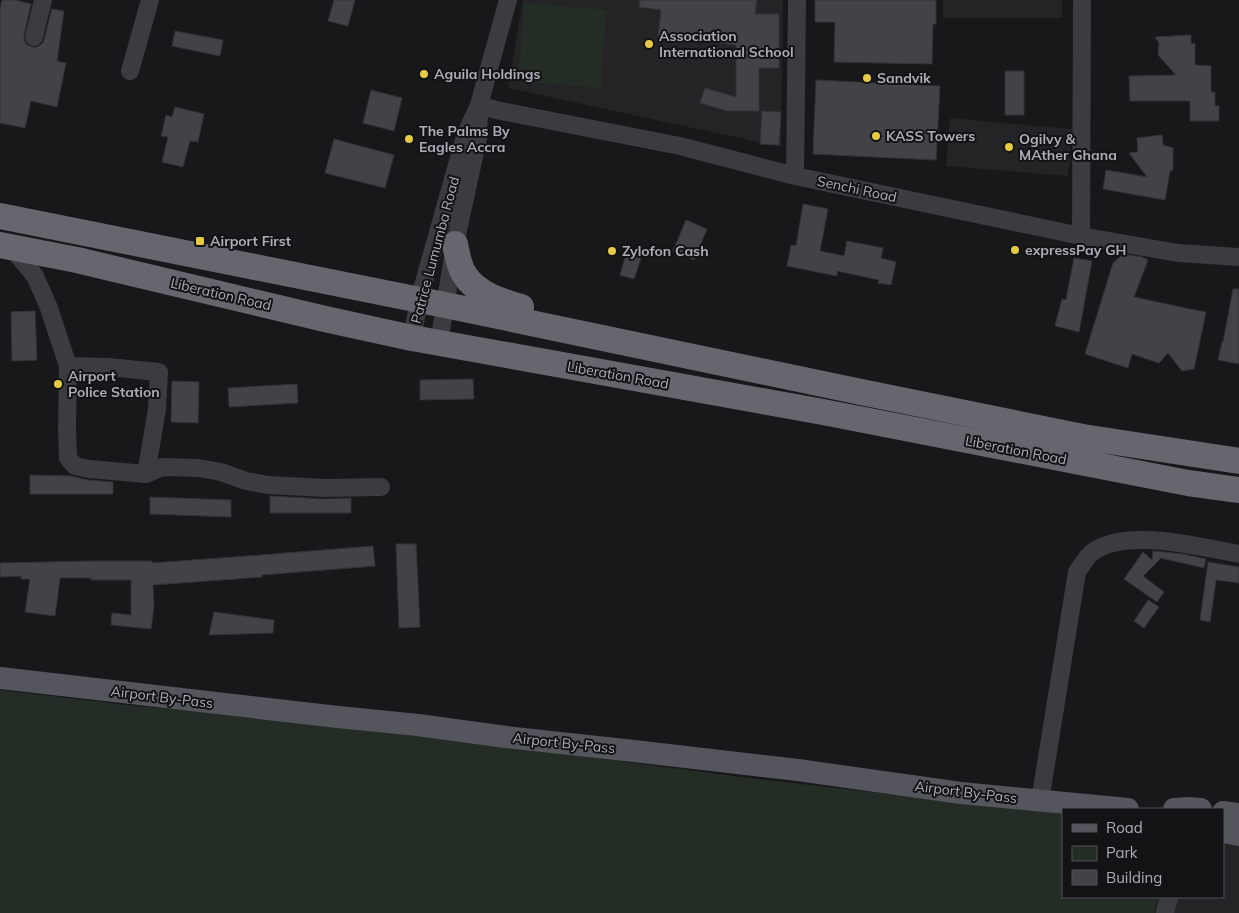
<svg xmlns="http://www.w3.org/2000/svg" width="1239" height="913" font-family="Mulish,sans-serif">
  <style>
    .built { fill: #242427 }
    .green { fill: #242c26 }
    .building { fill: #424247; stroke: #333236 }
    .lines { fill: none; stroke-linecap: round; stroke-linejoin: round }
    .minor { stroke: #3b3b40; stroke-width: 18 }
    .major { stroke: #55565d; stroke-width: 22 }
    .highway { stroke: #66666f; stroke-width: 26 }
    .poi-dot { fill: #e4cb46; stroke: #131315; stroke-width: 2 }
    .labels { text-anchor: middle; stroke-width: 4; stroke-linejoin: round; paint-order: stroke }
    .poi-label { font-size: 14px; font-weight: bold; fill: #abadb8; stroke: #131315; text-anchor: start }
    .street-label { font-size: 14px; fill: #abadb8; stroke: #131315 }
  </style>
  <rect width="100%" height="100%" fill="#18181a"/>
  <path class="built" d="M523,0H783L781,147L508,88Z
    M943,0H1062V18H943Z
    M950,118L1072,129L1068,176L946,166Z
    M1223,838L1239,842V913H1154L1157,897H1223Z"/>
  <path class="green" d="M524,3L607,10L601,88L518,81Z
    M0,690L127,705L329,723L757,779L1063,814V897H1157L1154,913H0Z"/>
  <path class="building" d="M2,0H15L31,4L24,35V40L26,44L32,47H37L42,44L44,40L52,9L64,11L57,61L66,63L57,107L31,101L25,128L0,123V9Z
    M334,0H355L348,26L328,21Z
    M640,0H757L755,14H779V68H759V111H727L700,103L705,88L736,97V45L658,36L661,10L639,7Z
    M815,0H936V24H933L932,64L834,62L835,22H815Z
    M175,31L223,40L220,56L172,46Z
    M1191,35V44L1195,43V65L1211,66V92H1215V106H1219V121H1190V101H1130L1129,76L1176,75L1158,55L1159,43L1155,37Z
    M1005,71H1024V115H1005Z
    M816,80L940,86L936,160L813,154Z
    M371,90L402,98L394,131L363,123Z
    M175,107L204,114L198,142L190,141L183,167L162,162L168,137L161,136L166,115L172,117Z
    M762,111L781,112L779,145L760,144Z
    M1162,135L1163,145L1173,148V170L1170,171L1165,200L1103,189L1106,170L1147,177L1129,153L1138,152L1137,138Z
    M334,139L394,155L385,188L325,173Z
    M803,204L828,209L820,251L844,256L847,241L883,248L881,258L896,262L891,285L878,283L879,280L837,271V276L787,266L791,245L796,246Z
    M686,220L707,229L694,260L673,251Z
    M626,254L641,258L634,279L620,275Z
    M1123,254L1142,257L1148,260L1134,297L1190,309L1206,312L1194,369L1182,371L1168,353L1159,363L1132,354L1128,368L1085,354L1113,263Z
    M1074,258L1092,261L1079,332L1055,326L1062,299L1066,300Z
    M1233,289H1239V364L1218,360L1222,342H1223Z
    M35,311L37,360L12,361L11,312Z
    M473,379L474,399L420,400V380Z
    M172,381L199,382L198,423L171,422Z
    M297,384L298,403L229,407L228,388Z
    M30,475L71,476L88,480L113,482V494H30Z
    M270,496L324,499L351,498V513H270Z
    M150,497L231,500V517L150,514Z
    M396,544H416L420,627L399,628Z
    M373,546L375,566L262,575V577L153,585L154,607L151,629L111,625L112,613L131,615V580H91V578H60L55,616L25,612L30,579H21V576L0,577V563L91,561H152V563L261,555Z
    M1153,551L1183,554L1206,559L1204,568L1161,558L1143,576L1164,592L1157,602L1124,579L1143,552L1152,560Z
    M1208,562L1239,567V583L1216,580L1210,622L1200,620Z
    M1148,600L1159,607L1144,628L1134,621Z
    M214,612L274,620L273,633L209,635Z"/>
  <g class="lines">
    <path class="minor" d="M34,37L43,0
      M130,71L150,0
      M479,105L496,110L680,146L795,176L1081,236L1178,253L1239,257
      M795,176L797,0
      M1081,236L1082,0
      M11,247L35,276L49,308L68,366L67,428L68,458L75,466L89,469L146,474L157,409L159,372L108,367L68,366
      M412,338L419,300L466,133L479,105L508,0
      M439,343L455,244L478,138L479,113
      M146,474L163,467L198,468L221,472L246,481L268,485L325,488L381,487
      M1040,801L1077,572C1082,565 1087,555 1094,551C1129,528 1199,547 1239,554
      M1165,913L1169,897"/>
    <path class="major" d="M0,678L338,717L418,725L506,737L634,751L798,770L961,793L1128,809
      M1174,809L1189,808L1201,809
      M1223,812L1239,814
      M1223,832L1239,835"/>
    <path class="highway" d="M0,216L445,305L861,392L1083,437L1239,461
      M455,244C457,254 459,266 464,274C476,294 501,301 521,307
      M0,245L77,260L325,319L412,338L823,412L1188,483L1239,490"/>
  </g>
  <g class="poi-dot">
    <circle cx="649" cy="44" r="5"/>
    <circle cx="424" cy="74" r="5"/>
    <circle cx="867" cy="78" r="5"/>
    <circle cx="876" cy="136" r="5"/>
    <circle cx="409" cy="139" r="5"/>
    <circle cx="1009" cy="147" r="5"/>
    <rect x="195" y="236" width="10" height="10" rx="2.5"/>
    <circle cx="1015" cy="250" r="5"/>
    <circle cx="612" cy="251" r="5"/>
    <circle cx="58" cy="384" r="5"/>
  </g>
  <g class="labels">
    <g class="poi-label">
      <text x="659" y="41">Association<tspan x="659" dy="16">International School</tspan></text>
      <text x="434" y="79">Aguila Holdings</text>
      <text x="877" y="83">Sandvik</text>
      <text x="419" y="136">The Palms By<tspan x="419" dy="16">Eagles Accra</tspan></text>
      <text x="886" y="141">KASS Towers</text>
      <text x="1019" y="144">Ogilvy &amp;<tspan x="1019" dy="16">MAther Ghana</tspan></text>
      <text x="210" y="246">Airport First</text>
      <text x="1025" y="255">expressPay GH</text>
      <text x="622" y="256">Zylofon Cash</text>
      <text x="68" y="381">Airport<tspan x="68" dy="16">Police Station</tspan></text>
    </g>
    <g class="street-label">
      <text transform="translate(857 189) rotate(12)" y="5">Senchi Road</text>
      <text transform="translate(435 250) rotate(-75)" y="5">Patrice Lumumba Road</text>
      <text transform="translate(221 294) rotate(13)" y="5">Liberation Road</text>
      <text transform="translate(618 375) rotate(10)" y="5">Liberation Road</text>
      <text transform="translate(1016 450) rotate(11)" y="5">Liberation Road</text>
      <text transform="translate(162 697) rotate(7)" y="5">Airport By-Pass</text>
      <text transform="translate(564 743) rotate(6)" y="5">Airport By-Pass</text>
      <text transform="translate(966 792) rotate(7)" y="5">Airport By-Pass</text>
    </g>
  </g>
  <rect x="1062" y="808" width="162" height="90" fill="#131315" stroke="#505156"/>
  <rect x="1072" y="824" width="25" height="8" fill="#55565d" stroke="#505156"/>
  <text x="1106" y="833" font-size="15" fill="#abadb8">Road</text>
  <rect x="1072" y="846" width="25" height="15" fill="#242c26" stroke="#505156"/>
  <text x="1106" y="858" font-size="15" fill="#abadb8">Park</text>
  <rect x="1072" y="870" width="25" height="15" fill="#424247" stroke="#505156"/>
  <text x="1106" y="883" font-size="15" fill="#abadb8">Building</text>
</svg>
